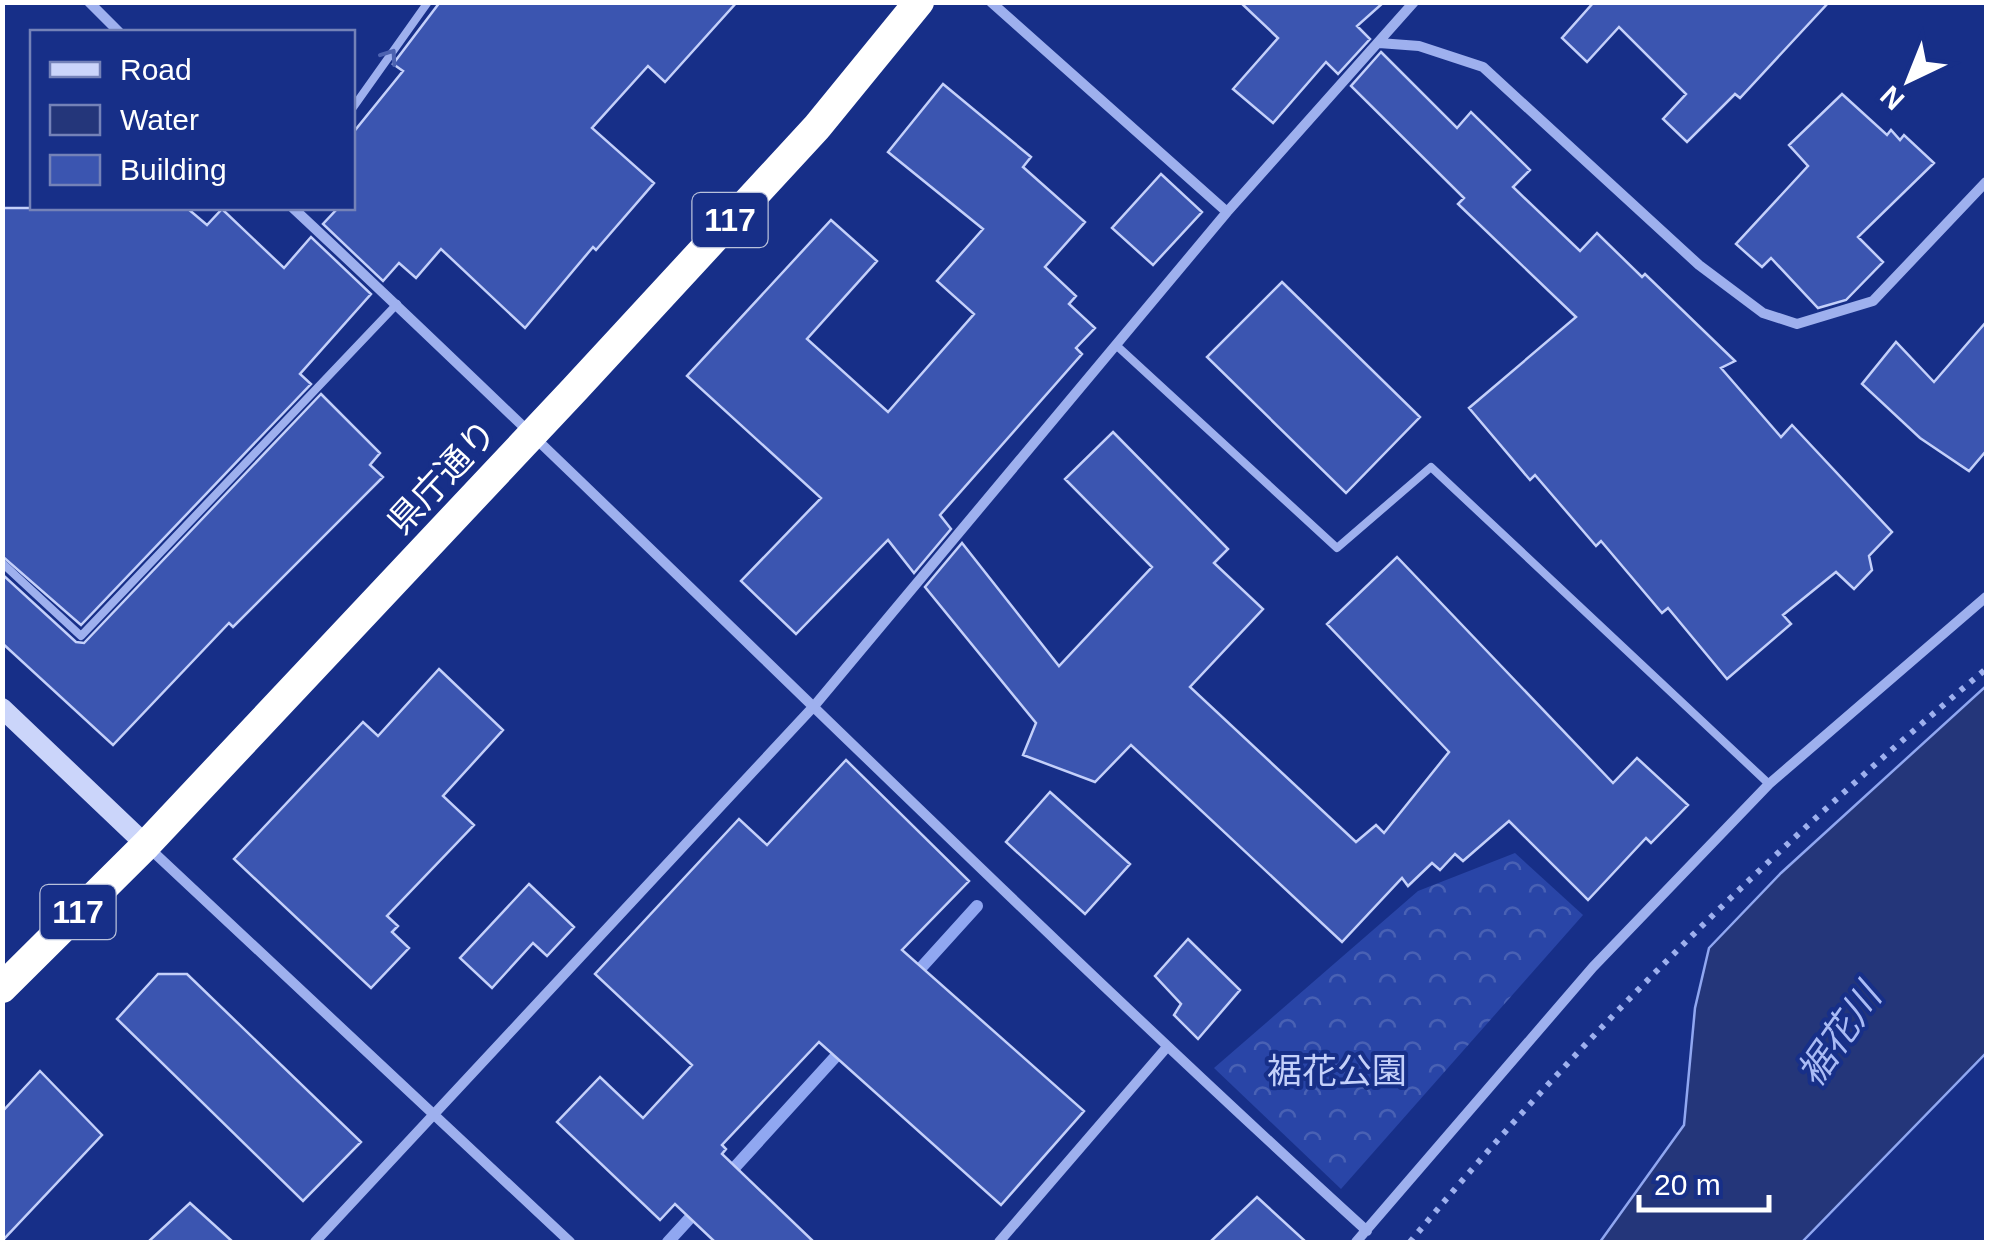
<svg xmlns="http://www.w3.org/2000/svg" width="1989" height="1245" font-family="Arial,'Noto Sans JP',sans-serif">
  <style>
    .forest { fill: url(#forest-crowns) }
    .water { fill: #24367a; stroke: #90a7f1; stroke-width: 2.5 }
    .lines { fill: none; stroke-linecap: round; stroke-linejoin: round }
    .stream { stroke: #90a7f1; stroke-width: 12 }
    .building { fill: #3b55b0; stroke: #c4d0fa; stroke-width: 2.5 }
    .path { stroke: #9eb0ee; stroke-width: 6; stroke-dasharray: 5 8; stroke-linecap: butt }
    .lane { stroke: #9eb0ee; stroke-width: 8 }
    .street { stroke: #9eb0ee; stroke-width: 10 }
    .secondary { stroke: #cbd5fa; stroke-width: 20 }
    .highway { stroke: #fff; stroke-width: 30 }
    .oneway { stroke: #4d63b1 }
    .labels { text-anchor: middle; stroke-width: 8; stroke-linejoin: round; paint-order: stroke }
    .shield { fill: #172f88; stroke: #b9c1db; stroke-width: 2.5 }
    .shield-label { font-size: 32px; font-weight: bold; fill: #fff }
    .street-label { font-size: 35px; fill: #fff; stroke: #172f88 }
    .park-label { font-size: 35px; fill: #c4d0fa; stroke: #172f88 }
    .water-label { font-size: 38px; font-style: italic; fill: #aabbf5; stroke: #172f88 }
  </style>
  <defs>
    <pattern id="forest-crowns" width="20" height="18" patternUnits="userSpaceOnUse" patternTransform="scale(2.5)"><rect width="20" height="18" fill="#2945a7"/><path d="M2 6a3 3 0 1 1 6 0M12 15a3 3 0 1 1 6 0" fill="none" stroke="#4961b4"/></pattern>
  </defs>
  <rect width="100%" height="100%" fill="#172f88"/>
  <path class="forest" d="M1515,853L1583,915L1341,1189L1214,1068L1418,891Z"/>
  <path class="water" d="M1986,686V1053L1802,1242H1600L1684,1125L1695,1008L1709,948L1781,873Z"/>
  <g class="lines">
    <path class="stream" d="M910,980L977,906
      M726,1177L847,1044
      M668,1242L700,1207"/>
  </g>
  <path class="building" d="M440,2H737L665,82L648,66L592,128L654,183L596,250L593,247L525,328L441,249L416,278L399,263L383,281L323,224L338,208H352V134L403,71L393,64Z
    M1240,2H1384L1357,26L1370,39L1338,74L1326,62L1273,123L1233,89L1278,38Z
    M1594,2H1829L1740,98L1735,94L1687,142L1663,119L1686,94L1619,27L1587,62L1562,38Z
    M1381,52L1457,128L1471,112L1530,170L1513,187L1580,251L1597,233L1642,277L1645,274L1735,361L1721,368L1781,437L1792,425L1892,532L1869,556L1872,570L1854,589L1836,572L1783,615L1791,624L1727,679L1668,608L1662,613L1601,541L1596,546L1535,475L1530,480L1469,408L1576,317L1458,204L1464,198L1351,86Z
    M943,84L1031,157L1023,167L1085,222L1045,267L1076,296L1069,304L1095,328L1076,348L1082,354L940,515L951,529L914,573L888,540L796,634L741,581L821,498L687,376L831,220L877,261L807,339L888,412L974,314L937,281L983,229L888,152Z
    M1842,94L1887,135L1891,130L1900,140L1904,135L1934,163L1858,237L1883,262L1846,300L1818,308L1771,258L1762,267L1736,244L1808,166L1789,145Z
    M1161,174L1202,212L1153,265L1112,228Z
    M2,208H187L207,225L222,209L284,268L311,237L371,294L300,374L311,384L81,625L2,556Z
    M1282,282L1420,417L1346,493L1207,357Z
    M1986,322V451L1969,471L1920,438L1862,384L1896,342L1934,382Z
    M321,394L380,453L370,465L383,477L233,627L229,623L113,745L2,643V574L76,642L84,643Z
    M1113,432L1228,549L1214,563L1263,609L1190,687L1356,842L1376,825L1384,833L1449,752L1327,624L1397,557L1613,783L1637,758L1688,805L1651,843L1646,838L1588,900L1509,821L1463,861L1455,854L1440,870L1432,863L1408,886L1402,878L1342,942L1131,745L1095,782L1023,755L1036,723L925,587L962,543L1059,666L1152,567L1065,479Z
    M439,669L503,730L443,796L474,825L387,916L398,926L392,932L409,948L371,988L234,859L363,722L378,736Z
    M846,760L969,881L902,950L1084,1111L1001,1205L819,1042L722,1145L726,1149L722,1154L814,1242H715L675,1204L660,1220L557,1122L600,1077L643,1118L692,1065L595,974L739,819L767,845Z
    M1050,792L1130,864L1085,914L1006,842Z
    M529,884L574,927L547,956L533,943L492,988L460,958Z
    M1188,939L1240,990L1198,1039L1174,1015L1181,1004L1155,976Z
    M158,974H187L361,1142L303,1201L117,1019Z
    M40,1071L102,1135L2,1241V1112Z
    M1257,1197L1306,1242H1210Z
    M190,1203L233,1242H148Z"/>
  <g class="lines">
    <path class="path" d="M1410,1242C1583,1034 1779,842 1986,669"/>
    <path class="lane" d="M352,109L428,2
      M1116,345L1337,548L1431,467L1769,784
      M2,563L81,636L397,304"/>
    <path class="street" d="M89,2L119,32
      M991,2L1227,212
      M1379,43L1419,46L1483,67L1699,265L1763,313L1797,324L1873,301L1986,182
      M293,208C654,545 1001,898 1367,1231
      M148,847L570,1242
      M315,1242L815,705L1227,212L1414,2
      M999,1242L1167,1047
      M1356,1242L1593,967L1769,784L1986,597"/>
    <path class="secondary" d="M2,708L146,845"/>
    <path class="highway" d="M2,988L146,845L574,390L817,127L919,2"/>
  </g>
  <defs><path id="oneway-chevron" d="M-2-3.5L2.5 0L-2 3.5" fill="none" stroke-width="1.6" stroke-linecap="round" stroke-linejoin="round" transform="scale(2.5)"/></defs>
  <use class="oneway" href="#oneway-chevron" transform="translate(390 56) rotate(-55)"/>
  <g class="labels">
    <g class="shield">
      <rect x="692.5" y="193" width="75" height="54" rx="8"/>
      <rect x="40.5" y="885" width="75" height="54" rx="8"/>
    </g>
    <g class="shield-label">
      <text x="730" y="231">117</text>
      <text x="78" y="923">117</text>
    </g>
    <g class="street-label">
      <text transform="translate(442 477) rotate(-47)" y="12">県庁通り</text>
    </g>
    <g class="park-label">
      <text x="1337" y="1083">裾花公園</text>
    </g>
    <g class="water-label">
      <text transform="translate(1839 1035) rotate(-55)" y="13">裾花川</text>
    </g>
  </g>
  <rect width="1989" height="1245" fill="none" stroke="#ffffff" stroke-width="10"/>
  <rect x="30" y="30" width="325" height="180" fill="#172f88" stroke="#7482b8" stroke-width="2.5"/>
  <rect x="50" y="62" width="50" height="15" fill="#cbd5fa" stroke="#7482b8" stroke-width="2.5"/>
  <text x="120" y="80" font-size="30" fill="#ffffff">Road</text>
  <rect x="50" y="105" width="50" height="30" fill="#24367a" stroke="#7482b8" stroke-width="2.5"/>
  <text x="120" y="130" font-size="30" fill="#ffffff">Water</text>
  <rect x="50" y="155" width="50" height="30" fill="#3b55b0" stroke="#7482b8" stroke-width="2.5"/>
  <text x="120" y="180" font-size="30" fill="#ffffff">Building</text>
  <g transform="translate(1909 80) rotate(223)" stroke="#172f88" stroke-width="8" paint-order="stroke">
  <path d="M0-8L18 38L0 25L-18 38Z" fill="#ffffff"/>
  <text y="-15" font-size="28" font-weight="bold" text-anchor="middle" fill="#ffffff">N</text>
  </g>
  <path d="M1639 1195v15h130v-15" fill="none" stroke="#ffffff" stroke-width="5"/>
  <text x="1654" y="1195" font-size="30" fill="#ffffff" stroke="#172f88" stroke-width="8" paint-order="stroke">20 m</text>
</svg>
